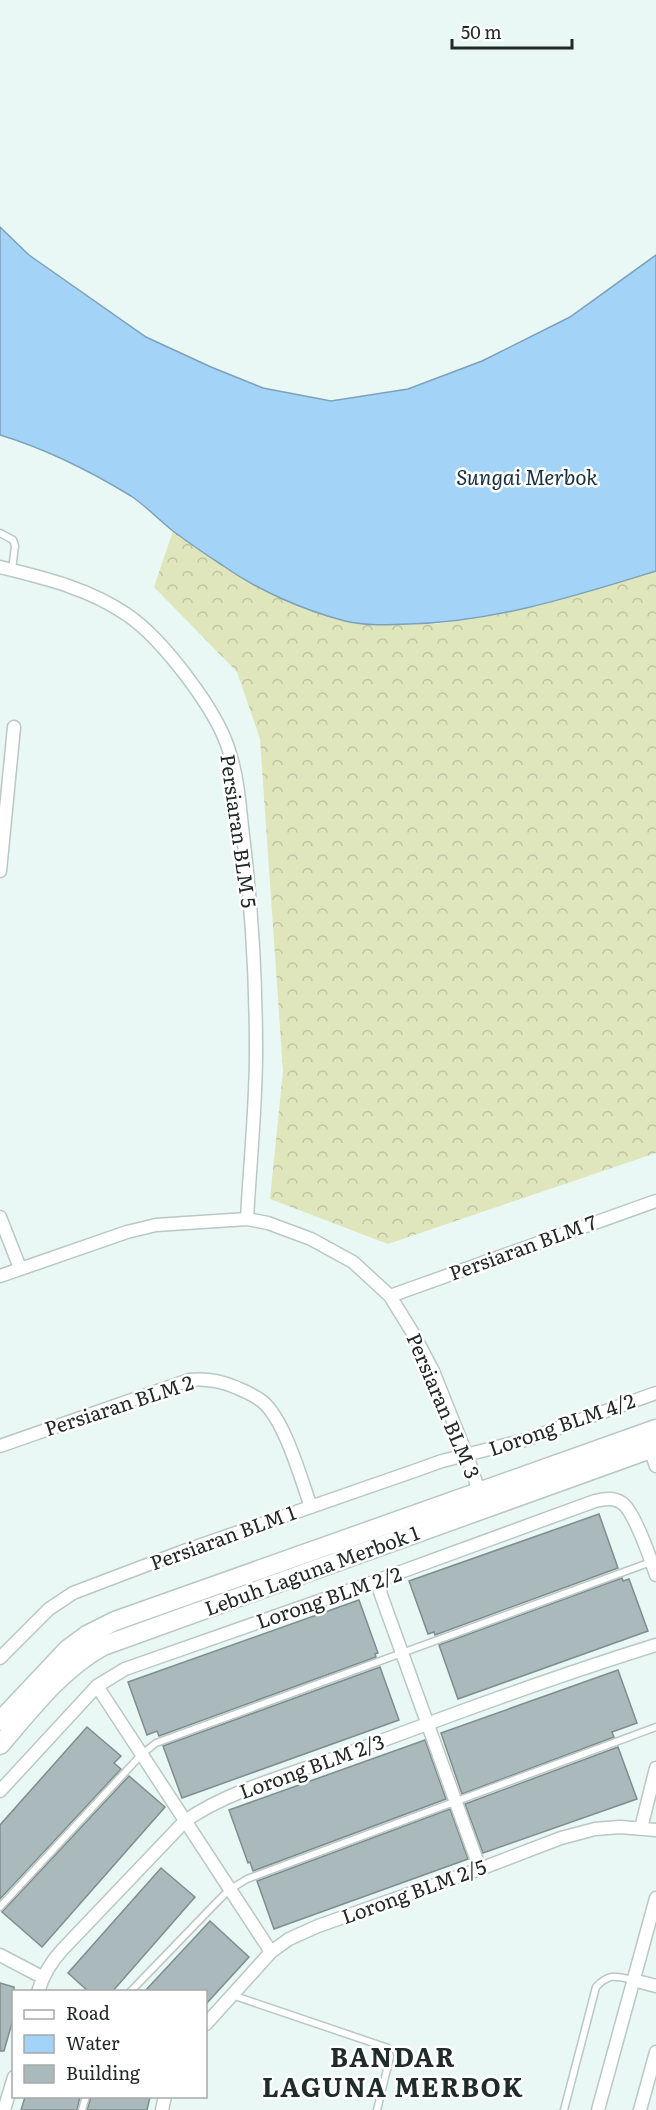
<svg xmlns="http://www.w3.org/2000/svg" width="656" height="2110" font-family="Literata,serif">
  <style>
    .forest { fill: url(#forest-crowns) }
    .water { fill: #a3d4f7; stroke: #7da1b9; stroke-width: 1.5 }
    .building { fill: #aab9bb; stroke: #7f8d8f; stroke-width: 1.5 }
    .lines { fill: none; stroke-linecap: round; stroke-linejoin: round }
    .lane-casing { stroke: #b9c8c4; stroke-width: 9 }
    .street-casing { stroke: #b9c8c4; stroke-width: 15 }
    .secondary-casing { stroke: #b9c8c4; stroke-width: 21 }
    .lane { stroke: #fff; stroke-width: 6 }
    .street { stroke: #fff; stroke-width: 12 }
    .secondary { stroke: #fff; stroke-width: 18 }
    .labels { text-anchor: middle; stroke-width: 5; stroke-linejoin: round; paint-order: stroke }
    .street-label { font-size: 20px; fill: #232928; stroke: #fff }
    .water-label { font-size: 21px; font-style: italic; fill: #143042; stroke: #fff }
    .district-label { font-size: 26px; font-weight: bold; letter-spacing: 1.5px; fill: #202c29; stroke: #fff }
  </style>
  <defs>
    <pattern id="forest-crowns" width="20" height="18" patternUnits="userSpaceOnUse" patternTransform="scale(1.5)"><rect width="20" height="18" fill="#dfe6bc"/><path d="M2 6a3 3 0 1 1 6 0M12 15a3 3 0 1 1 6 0" fill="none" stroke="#bfc5a2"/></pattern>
  </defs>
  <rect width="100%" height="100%" fill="#e9f8f4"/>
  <path class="forest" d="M173,531L224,567L262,588L302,606L378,625L435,624L485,617L539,606L656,571V1153L388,1244L270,1199L283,1071L260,739L237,672L154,587Z"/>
  <path class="water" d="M0,227L29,255L146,337L211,367L263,388L331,401L408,389L482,361L570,317L656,255V571C575,596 494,622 409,624C388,625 366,626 345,621C303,610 257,590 222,565C205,554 189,543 173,531C159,520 146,506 131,496C90,471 46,449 0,435Z"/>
  <path class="building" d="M599,1514L618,1568L435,1635L434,1632L428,1634L409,1581Z
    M622,1578L623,1581L629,1579L648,1631L458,1699L439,1645Z
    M359,1600L378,1653L375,1654L376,1657L159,1736L157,1731L147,1735L128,1682Z
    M380,1667L399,1720L182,1798L163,1746Z
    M618,1670L637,1723L612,1732L614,1737L462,1794L441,1733Z
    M87,1727L121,1756L114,1763L121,1769L0,1899V1825Z
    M425,1740L446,1799L253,1871L250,1862L248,1863L229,1810Z
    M618,1747L637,1799L483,1853L465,1804Z
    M129,1776L165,1807L42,1947L2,1912Z
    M450,1809L468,1859L274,1929L257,1881Z
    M161,1868L195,1897L112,1992H89L68,1973Z
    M210,1921L249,1957L206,2004V1992H144Z
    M0,1983L14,1987V2016L4,2051H0Z
    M25,2097H80L77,2110H21Z
    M91,2097H150L147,2110H87Z"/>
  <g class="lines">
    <defs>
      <path id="lane" d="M0,533L13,540L15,546L12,570
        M0,1907L142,1754L156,1743L651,1562
        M130,1992L215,1904L229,1890L247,1879L656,1727
        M232,1995L388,2048L390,2057L377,2110
        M82,2110L86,2096
        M564,2110L596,1987C609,1973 616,1976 633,1980"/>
      <path id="street" d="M0,567C44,578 88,588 126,614C162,638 219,712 230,754C239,782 240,814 244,844C252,912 256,982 256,1052C256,1107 250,1163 247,1219
        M0,871L14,727
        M0,1217L20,1268
        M0,1276L127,1232L156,1225L247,1219L268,1223L311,1239L353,1262L390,1296L414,1335L433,1371L467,1456L481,1497
        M390,1296L656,1201
        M648,1443L656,1466
        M0,1446L189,1380C206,1378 219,1380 235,1387C244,1391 255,1395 263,1402C285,1421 301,1479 311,1507
        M376,1581L480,1869
        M0,1658L49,1609L73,1593L181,1552L414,1471L442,1461L525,1440L656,1393
        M97,1686L271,1952
        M0,1791L97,1686L125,1669L376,1581L595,1501C604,1499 614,1497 622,1503C634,1511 651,1560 656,1575
        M641,1828L656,1768
        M0,1955L42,1977
        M633,1980L656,1986
        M38,1992C43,1975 50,1963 62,1950L185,1821C228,1791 291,1774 341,1756C445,1717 550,1678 656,1645
        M206,2024L271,1952L289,1939L318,1926L480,1869L561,1838L595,1829L620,1827L656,1830
        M4,2110L14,2077
        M162,2110L165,2096
        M598,2110L656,1898
        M640,2110L656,2052"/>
      <path id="secondary" d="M0,1721L68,1649L87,1635L115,1621L656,1429
        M0,1745C31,1709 61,1669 103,1646L656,1447"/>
    </defs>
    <use href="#lane" class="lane-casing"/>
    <use href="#street" class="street-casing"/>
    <use href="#secondary" class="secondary-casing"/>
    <use href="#lane" class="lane"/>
    <use href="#street" class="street"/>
    <use href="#secondary" class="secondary"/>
  </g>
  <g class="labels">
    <g class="street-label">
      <text transform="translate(238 831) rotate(82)" y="7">Persiaran BLM 5</text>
      <text transform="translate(523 1248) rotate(-20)" y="7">Persiaran BLM 7</text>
      <text transform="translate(119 1406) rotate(-18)" y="7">Persiaran BLM 2</text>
      <text transform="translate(443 1406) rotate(67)" y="7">Persiaran BLM 3</text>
      <text transform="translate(562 1425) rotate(-19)" y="7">Lorong BLM 4/2</text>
      <text transform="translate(223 1538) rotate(-20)" y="7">Persiaran BLM 1</text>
      <text transform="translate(312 1571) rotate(-20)" y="7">Lebuh Laguna Merbok 1</text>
      <text transform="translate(329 1598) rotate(-19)" y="7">Lorong BLM 2/2</text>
      <text transform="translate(312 1767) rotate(-20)" y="7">Lorong BLM 2/3</text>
      <text transform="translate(414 1892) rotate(-20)" y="7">Lorong BLM 2/5</text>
    </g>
    <g class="water-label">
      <text x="527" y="485">Sungai Merbok</text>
    </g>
    <g class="district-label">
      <text x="393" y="2067">BANDAR<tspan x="393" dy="30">LAGUNA MERBOK</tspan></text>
    </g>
  </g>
  <rect x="12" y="1990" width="195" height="108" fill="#ffffff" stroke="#a7a9a9" stroke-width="1.5"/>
  <rect x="24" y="2010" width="30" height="9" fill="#ffffff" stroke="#a7a9a9" stroke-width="1.5"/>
  <text x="66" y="2020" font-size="18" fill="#232928">Road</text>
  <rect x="24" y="2035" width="30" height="18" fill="#a3d4f7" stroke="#a7a9a9" stroke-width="1.5"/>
  <text x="66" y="2050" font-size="18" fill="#232928">Water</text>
  <rect x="24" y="2065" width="30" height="18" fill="#aab9bb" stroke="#a7a9a9" stroke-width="1.5"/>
  <text x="66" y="2080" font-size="18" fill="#232928">Building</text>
  <path d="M452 39v9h120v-9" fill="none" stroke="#232928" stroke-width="3"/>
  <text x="461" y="39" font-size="18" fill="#232928" stroke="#ffffff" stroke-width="4.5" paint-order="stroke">50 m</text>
</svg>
